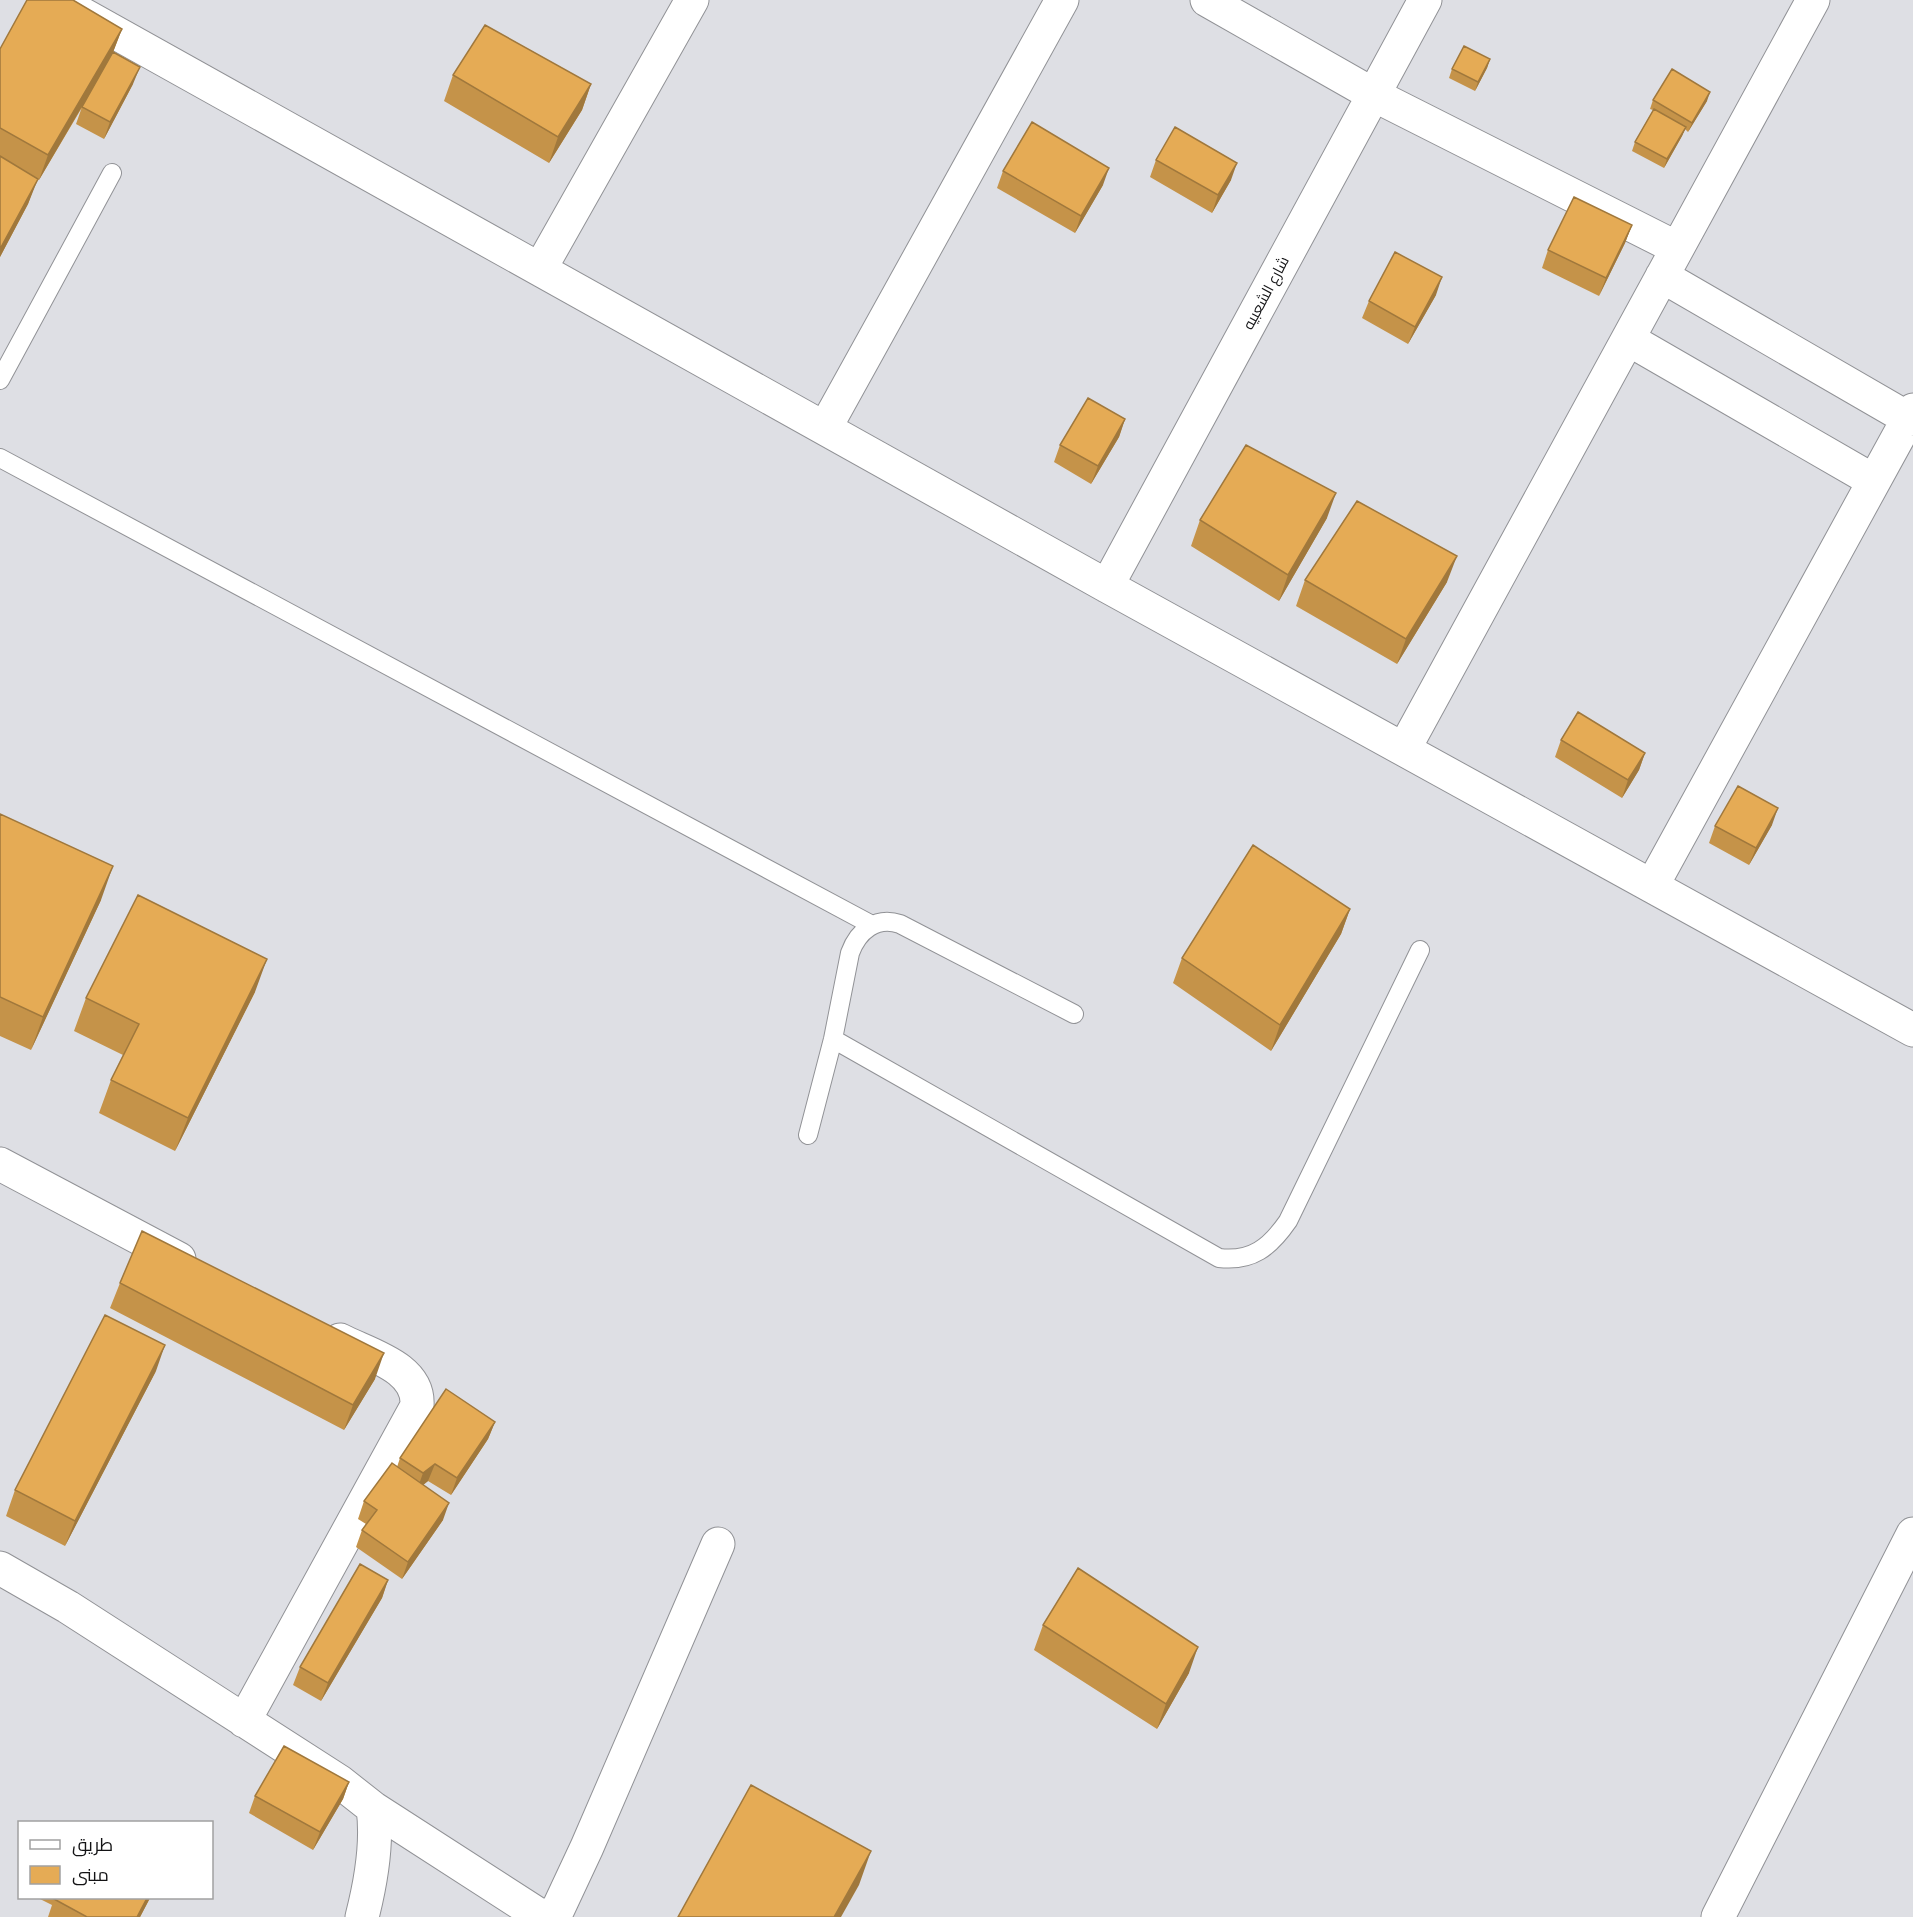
<svg xmlns="http://www.w3.org/2000/svg" width="1913" height="1917" font-family="'Titillium Web',Cairo,sans-serif">
  <style>
    .lines { fill: none; stroke-linecap: round; stroke-linejoin: round }
    .lane-casing { stroke: #919296; stroke-width: 20 }
    .street-casing { stroke: #919296; stroke-width: 35 }
    .lane { stroke: #fff; stroke-width: 18 }
    .street { stroke: #fff; stroke-width: 33 }
    .wall { fill: #c59349 }
    .shaded-wall { fill: #a0783c }
    .building { fill: #e5ab55; stroke: #a0783c; stroke-width: 1.5 }
    .labels { text-anchor: middle; stroke-width: 5; stroke-linejoin: round; paint-order: stroke }
    .street-label { font-size: 15px; fill: #131315; stroke: #fff }
  </style>
  <rect width="100%" height="100%" fill="#dedfe4"/>
  <g class="lines">
    <defs>
      <path id="lane" d="M0,380L112,173
        M0,458L872,925
        M833,1039L1219,1258C1252,1262 1270,1247 1288,1221L1420,950
        M808,1135L833,1039L850,953C858,931 876,916 900,924L1074,1014"/>
      <path id="street" d="M57,0L1107,586L1913,1030
        M1207,0L1374,95L1677,248
        M540,269L692,0
        M1662,276L1909,419
        M1628,339L1874,481
        M825,428L1062,0
        M1107,586L1425,0
        M1404,749L1813,0
        M1652,886L1913,410
        M0,1164L179,1259
        M0,1568L68,1607L340,1782L373,1808C378,1844 371,1882 362,1917
        M244,1721L417,1406C420,1367 369,1355 340,1340
        M373,1808L539,1915H550L558,1909L587,1847L718,1544
        M1718,1917L1913,1534"/>
    </defs>
    <use href="#lane" class="lane-casing"/>
    <use href="#street" class="street-casing"/>
    <use href="#lane" class="lane"/>
    <use href="#street" class="street"/>
  </g>
  <path class="wall" d="M122,29L113,52L133,84L104,139L76,124L82,107L90,94L39,180L37,179L28,204L0,257V49Z
    M1490,59L1487,68L1475,91L1449,78L1452,69Z
    M453,75L591,84L582,110L549,163L444,101Z
    M1653,100L1707,101L1688,132L1685,129L1682,136L1664,168L1632,151L1635,142L1653,110L1650,109Z
    M1156,160L1231,180L1212,213L1150,177Z
    M1003,171L1103,185L1075,233L997,188Z
    M1632,225L1625,243L1599,296L1542,268L1548,250Z
    M1436,295L1408,344L1362,318L1369,301Z
    M1125,419L1119,437L1091,484L1054,462L1060,445Z
    M1327,518L1279,601L1191,546L1200,520Z
    M1305,580L1447,582L1397,664L1296,606Z
    M1561,740L1645,753L1639,770L1622,798L1555,757Z
    M0,814L101,900L31,1050L0,1036Z
    M1772,825L1749,865L1709,843L1715,826Z
    M1350,909L1341,934L1271,1051L1173,983L1182,958Z
    M255,992L175,1151L99,1113L111,1080L123,1055L74,1031L86,998Z
    M120,1283L375,1379L344,1430L110,1308Z
    M156,1371L65,1546L6,1516L15,1490Z
    M495,1422L488,1439L451,1495L428,1481L423,1485L443,1520L402,1579L356,1547L362,1530L366,1524L358,1519L364,1501L397,1467L400,1458Z
    M388,1580L382,1598L321,1701L293,1685L300,1667Z
    M1043,1625L1189,1673L1157,1729L1034,1650Z
    M349,1782L343,1799L313,1850L249,1813L255,1796Z
    M38,1898H150L140,1917H48L52,1905Z"/>
  <path class="shaded-wall" d="M122,29L112,55L39,180L48,155Z
    M1490,59L1487,68L1475,91L1478,82Z
    M140,67L133,84L104,139L110,122Z
    M591,84L582,110L549,163L558,137Z
    M1710,92L1707,101L1688,132L1692,123Z
    M1686,127L1682,136L1664,168L1667,159Z
    M1237,163L1231,180L1212,213L1218,195Z
    M1109,168L1103,185L1075,233L1081,216Z
    M38,179L28,204L0,257V249Z
    M1632,225L1625,243L1599,296L1606,278Z
    M1442,277L1436,295L1408,344L1415,327Z
    M1125,419L1119,437L1091,484L1098,466Z
    M1336,493L1327,518L1279,601L1288,575Z
    M1457,556L1447,582L1397,664L1406,639Z
    M1645,753L1639,770L1622,798L1628,780Z
    M1778,808L1772,825L1749,865L1756,848Z
    M113,866L101,900L31,1050L43,1017Z
    M1350,909L1341,934L1271,1051L1280,1025Z
    M267,959L255,992L175,1151L188,1118Z
    M165,1345L156,1371L65,1546L75,1521Z
    M384,1353L375,1379L344,1430L353,1405Z
    M495,1422L488,1439L451,1495L457,1478Z
    M435,1464L428,1481L417,1490L423,1473Z
    M449,1503L443,1520L402,1579L408,1562Z
    M388,1580L382,1598L321,1701L328,1683Z
    M1198,1647L1189,1673L1157,1729L1166,1704Z
    M349,1782L343,1799L313,1850L320,1832Z
    M871,1851L859,1885L841,1917H834Z
    M147,1898H150L140,1917H137Z"/>
  <path class="building" d="M27,0H73L122,29L48,155L0,128V49Z
    M485,25L591,84L558,137L453,75Z
    M1464,46L1490,59L1478,82L1452,69Z
    M113,52L140,67L110,122L82,107Z
    M1672,69L1710,92L1692,123L1653,100Z
    M1654,109L1686,127L1667,159L1635,142Z
    M1032,122L1109,168L1081,216L1003,171Z
    M1175,127L1237,163L1218,195L1156,160Z
    M0,156L38,179L0,249Z
    M1574,197L1632,225L1606,278L1548,250Z
    M1395,252L1442,277L1415,327L1369,301Z
    M1088,398L1125,419L1098,466L1060,445Z
    M1246,445L1336,493L1288,575L1200,520Z
    M1357,501L1457,556L1406,639L1305,580Z
    M1578,712L1645,753L1628,780L1561,740Z
    M1738,786L1778,808L1756,848L1715,826Z
    M0,814L113,866L43,1017L0,997Z
    M1253,845L1350,909L1280,1025L1182,958Z
    M138,895L267,959L188,1118L111,1080L139,1024L86,998Z
    M142,1231L384,1353L353,1405L120,1283Z
    M105,1315L165,1345L75,1521L15,1490Z
    M446,1389L495,1422L457,1478L435,1464L423,1473L400,1458Z
    M392,1463L449,1503L408,1562L362,1530L377,1510L364,1501Z
    M360,1564L388,1580L328,1683L300,1667Z
    M1078,1568L1198,1647L1166,1704L1043,1625Z
    M284,1746L349,1782L320,1832L255,1796Z
    M751,1785L871,1851L834,1917H678Z
    M55,1898H147L137,1917H87L54,1899Z"/>
  <g class="labels">
    <g class="street-label">
      <text transform="translate(1266 293) rotate(-62)" y="5">شارع الشعبيه</text>
    </g>
  </g>
  <rect x="18" y="1821" width="195" height="78" fill="#ffffff" stroke="#a1a1a1" stroke-width="1.5"/>
  <rect x="30" y="1840" width="30" height="9" fill="#ffffff" stroke="#a1a1a1" stroke-width="1.5"/>
  <text x="72" y="1851" font-size="18" fill="#131315">طريق</text>
  <rect x="30" y="1866" width="30" height="18" fill="#e5ab55" stroke="#a1a1a1" stroke-width="1.5"/>
  <text x="72" y="1881" font-size="18" fill="#131315">مبنى</text>
</svg>
